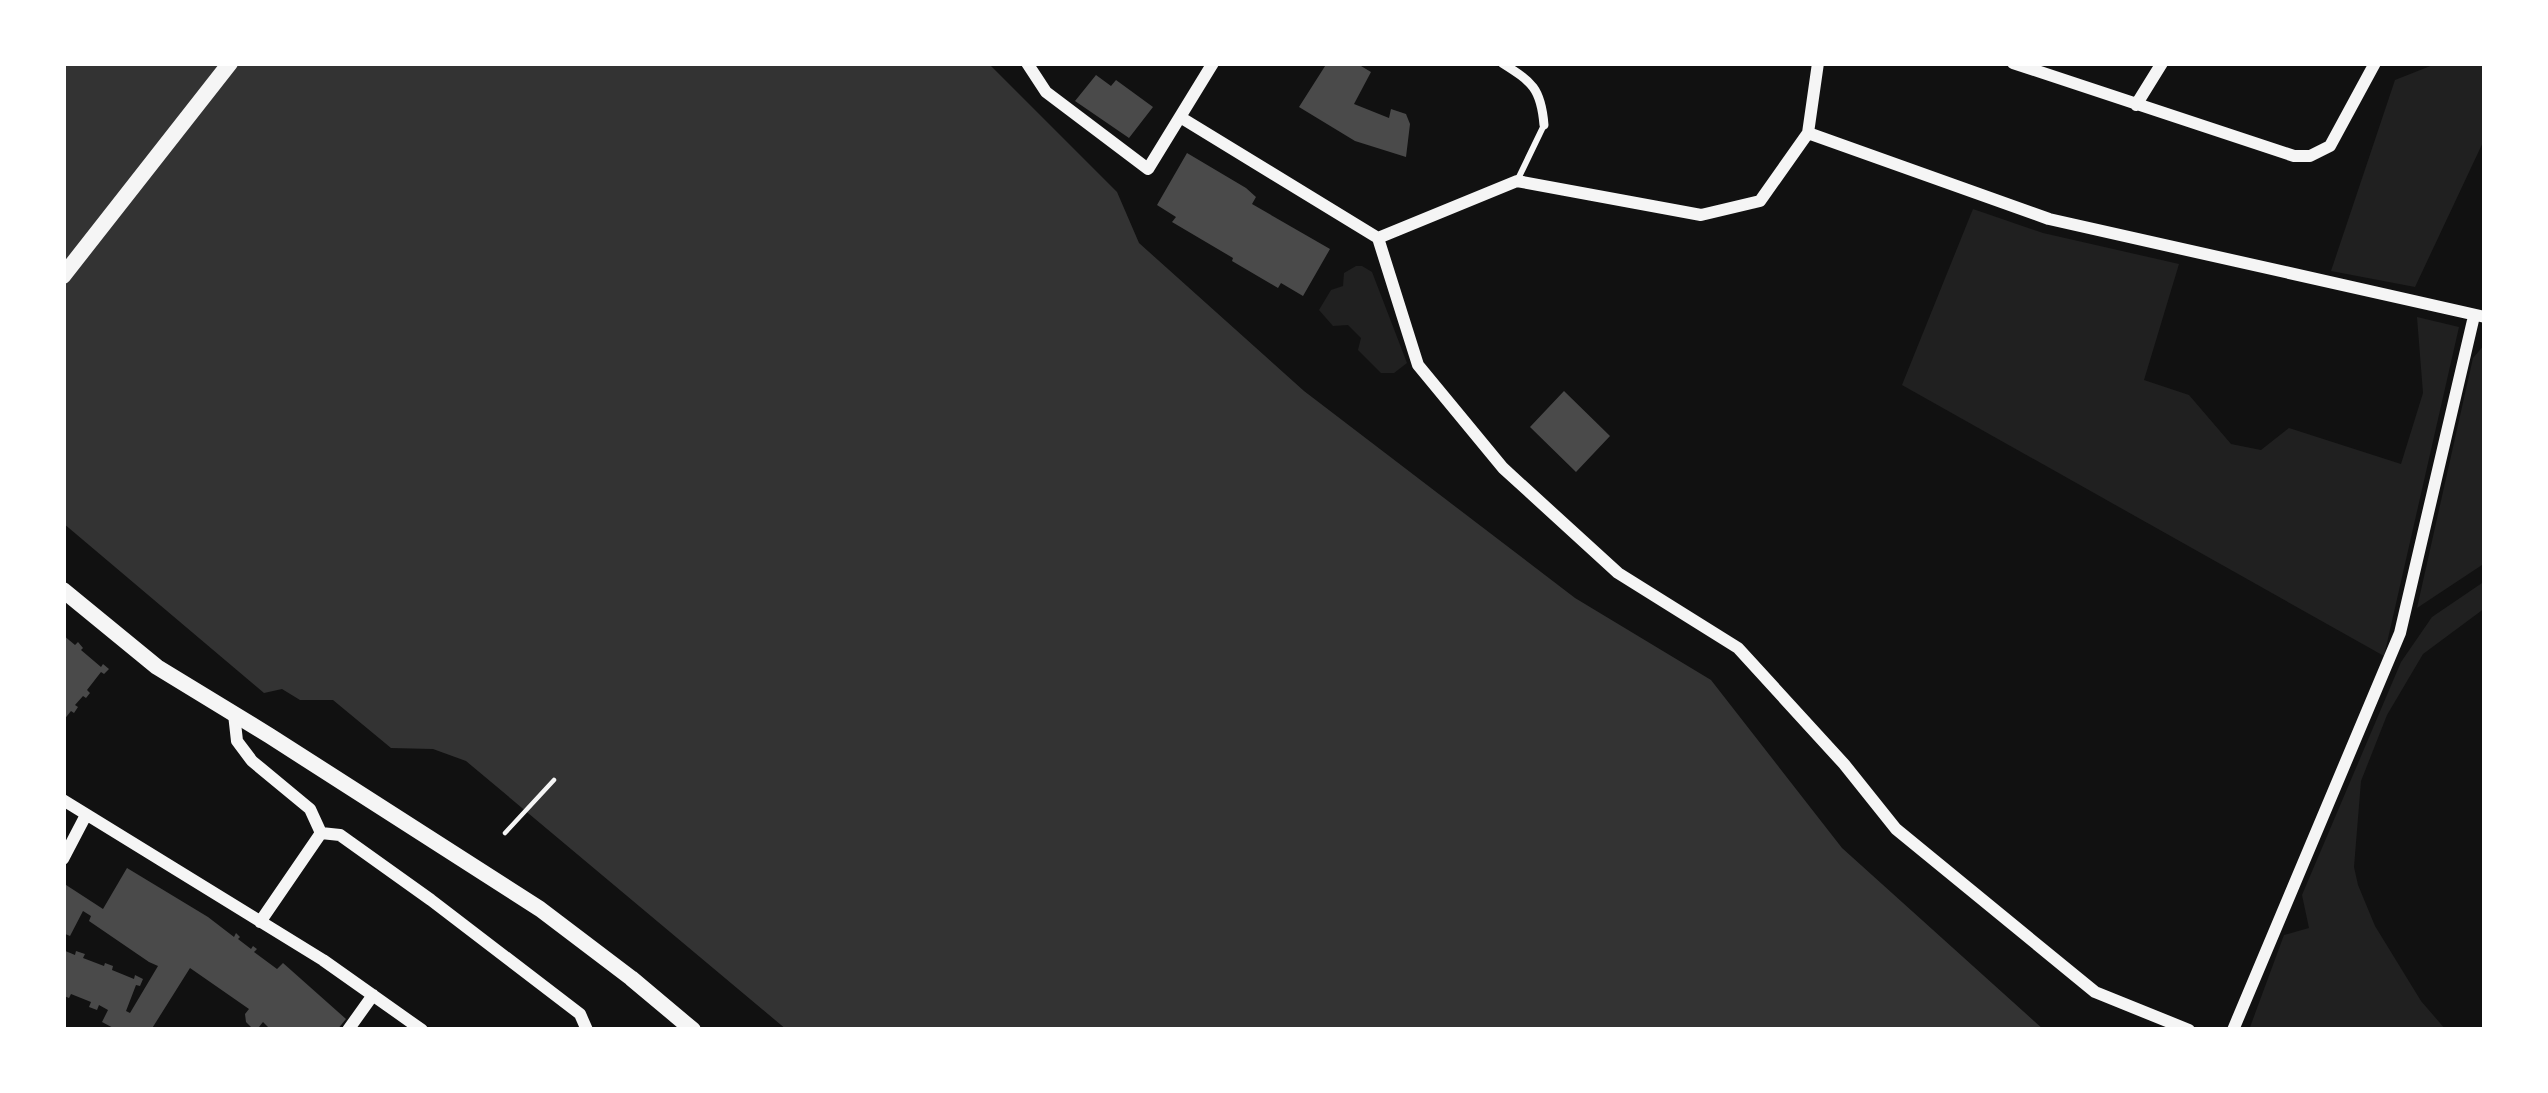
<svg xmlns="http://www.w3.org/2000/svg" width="2548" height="1093" font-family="Manrope,sans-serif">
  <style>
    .green { fill: #202020 }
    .water { fill: #333 }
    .building { fill: #4a4a4a }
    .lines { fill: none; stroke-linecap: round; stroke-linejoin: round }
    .path { stroke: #f5f5f5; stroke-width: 4.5 }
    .service { stroke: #f5f5f5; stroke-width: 6 }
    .pedestrian { stroke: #f5f5f5; stroke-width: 9 }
    .minor { stroke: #f5f5f5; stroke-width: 12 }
    .secondary { stroke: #f5f5f5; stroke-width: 16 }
  </style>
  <rect width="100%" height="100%" fill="#111"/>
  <path class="green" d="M2438,63H2485V138L2415,287L2331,271L2395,80Z
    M1973,209L2043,233L2179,264L2144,380L2189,395L2231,444L2261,450L2289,428L2401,464L2423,393L2417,317L2459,327L2384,656L1902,385Z
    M1356,266H1362L1372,272L1407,363L1394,373H1381L1358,350L1361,338L1348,325L1333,326L1319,310L1331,290L1343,286L1344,273Z
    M2485,344V563L2417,608L2473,358Z
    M2485,581V608L2423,654L2387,715L2361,781L2354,867L2358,885L2375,926L2421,1001L2446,1030H2249L2284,935L2309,928L2302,895L2401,662L2432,617Z"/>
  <path class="water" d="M63,63H988L1117,192L1139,243L1304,391L1575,598L1711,680L1842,848L2044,1030H787L466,761L433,749L391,748L333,700H300L282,689L264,693L63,523Z"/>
  <path class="building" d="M1327,63H1356L1371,72L1354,104L1389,118L1391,109L1406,114L1410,124L1406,157L1355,141L1299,107Z
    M1096,75L1111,86L1116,80L1153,107L1129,138L1075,101Z
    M1187,153L1246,188L1256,197L1252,204L1330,249L1303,296L1281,283L1278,288L1232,261L1233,258L1172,222L1176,217L1157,205Z
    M1564,391L1610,436L1576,472L1530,427Z
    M63,635L75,645L78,642L83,648L81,650L101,667L103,664L109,669L104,674L101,672L87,690L90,693L86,698L83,696L75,705L78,707L74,713L71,711L63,721Z
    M127,868L208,917L234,937L236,933L240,937L238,939L251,949L253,946L257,949L254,952L277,969L283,963L346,1019L337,1030H271L263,1022L259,1027L252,1028L246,1022L245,1014L249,1009L190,968L151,1030H117L102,1022L108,1010L99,1005L97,1010L89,1007L91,1002L71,994L69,998L64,996L63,950L75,955L76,951L85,954L83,958L104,966L105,963L113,966L112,970L134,979L135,975L143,979L140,986L136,985L126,1011L130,1013L158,966L149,962L89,921L91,916L83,911L70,936L63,933V883L103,909Z"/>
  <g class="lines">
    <path class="path" d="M505,833L554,780"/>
    <path class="service" d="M1517,181L1544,125"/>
    <path class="pedestrian" d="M1502,63C1532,82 1541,88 1544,125"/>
    <path class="minor" d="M1027,63L1046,92L1148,169L1213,63
      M2013,63L2294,156H2310L2330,146L2375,63
      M2136,105L2162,63
      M1180,117L1378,238
      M1808,133L2049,219L2485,317
      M1378,238L1418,365L1503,468L1618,573L1738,648L1844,764L1896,829L2095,992L2189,1030
      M1378,238L1517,181L1701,215L1760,201L1808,133L1818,63
      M234,714L237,741L252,761L310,809L321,833
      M63,800L323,960L422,1030
      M321,833L340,835L431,900L580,1014L587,1030
      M63,859L86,815
      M260,922L321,833
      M348,1030L373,995
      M2233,1030L2400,633L2474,316"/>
    <path class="secondary" d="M63,276L230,63
      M63,590L157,667L270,736L540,909L631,978L693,1030"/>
  </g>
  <rect width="2548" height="1093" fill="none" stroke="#ffffff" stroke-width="132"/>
</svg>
